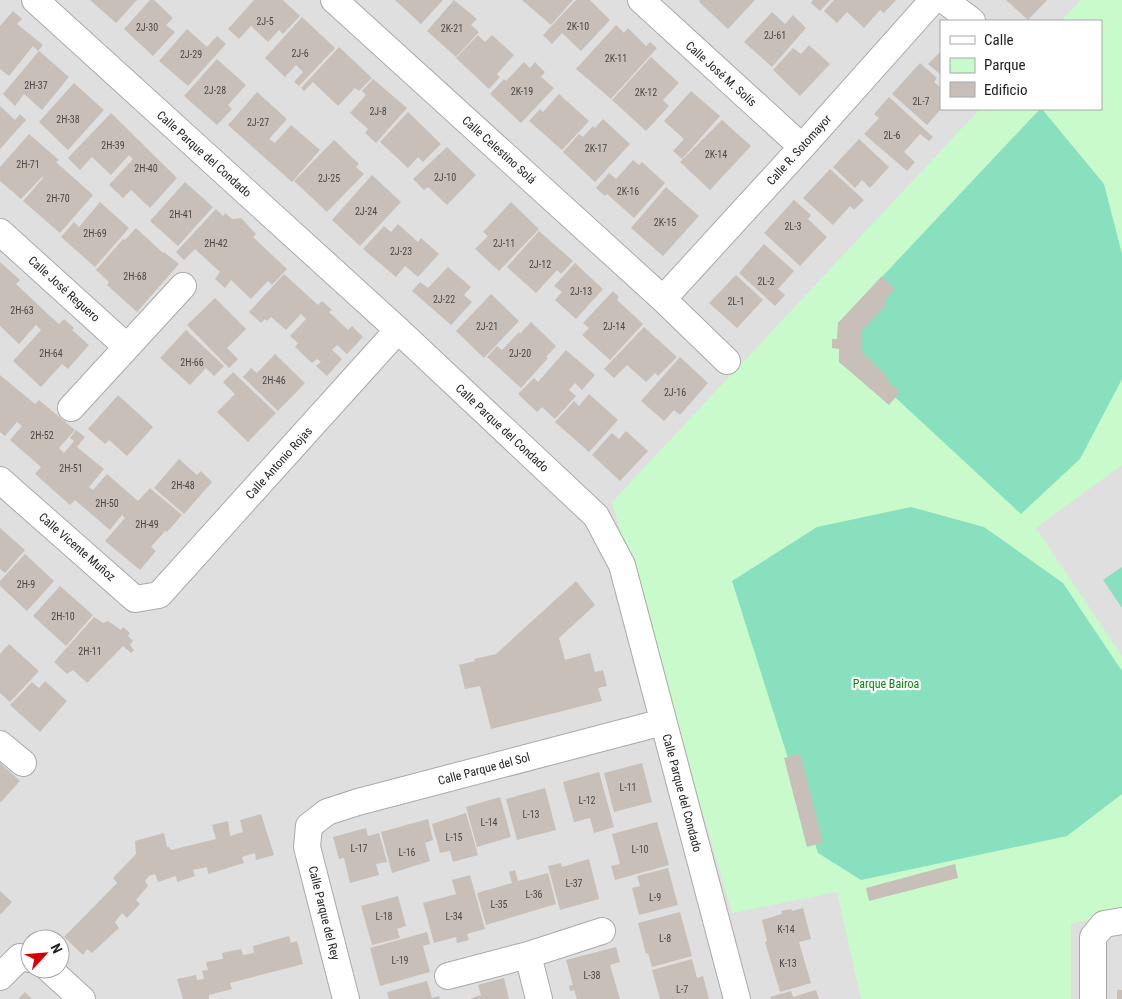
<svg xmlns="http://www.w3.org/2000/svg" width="1122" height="999" font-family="'Roboto Condensed',sans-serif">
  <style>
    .residential { fill: #e0dfdf; fill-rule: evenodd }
    .park { fill: #c8facc }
    .pitch { fill: #88e0be }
    .building { fill: #c7bfb8 }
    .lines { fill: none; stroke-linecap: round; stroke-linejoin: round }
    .minor-casing { stroke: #a9a9a9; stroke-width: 28 }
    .minor { stroke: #fff; stroke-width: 26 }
    .labels { text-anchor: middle; stroke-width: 4.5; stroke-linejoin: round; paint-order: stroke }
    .number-label { font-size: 10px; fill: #4b4948 }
    .street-label { font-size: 12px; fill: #222; stroke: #fff }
    .park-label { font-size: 12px; fill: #0c8416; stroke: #fff }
  </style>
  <rect width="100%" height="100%" fill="#f2efe9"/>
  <path class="residential" d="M0,0H1122V999H0ZM941,21H1101V109H941ZM30,939H60V969H30Z"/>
  <path class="park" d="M1081,0H1122V465L1036,528L1122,656V912L1071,924V999H861L837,892L732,913L612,502L980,109H1101V21H1061Z"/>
  <path class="pitch" d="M1040,109H1042L1104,184L1122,254V379L1080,459L1021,514L856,361L847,314Z
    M911,507L984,527L1063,583L1122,671V794L1067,836L861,880L818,853L732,581L817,527Z
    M1122,567V608L1103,580Z"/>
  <path class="building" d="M90,0H137L116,23Z
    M150,0H154L173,18L166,25L175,32L153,56L124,29Z
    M254,0H283L300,16L283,34L279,30L268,42L251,26L239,39L228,29Z
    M395,0H443L421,24Z
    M454,0L477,19L471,25L479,32L456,57L427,31Z
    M522,0H573L551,25Z
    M576,0H590L610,20L581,51L562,33L552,44L543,35Z
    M700,0H755L728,29L699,2Z
    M813,0H830L820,11L811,3Z
    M834,0H896L884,13L880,10L864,28L847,12L837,23L824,11Z
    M1006,0H1047L1028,20Z
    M13,11L22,19L17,24L43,45L38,51L33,46L9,76L0,69V26Z
    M772,12L785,24L793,15L806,28L772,67L744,42Z
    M302,17L335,48L299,86L294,82L303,72L296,65L285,77L265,58Z
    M616,25L624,33L628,28L646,46L650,42L657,48L611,99L576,69Z
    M187,29L207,47L217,36L226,44L188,86L159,61Z
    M478,35L485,42L492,35L514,55L497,74L500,77L489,89L456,58Z
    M809,45L830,64L800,96L773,70L793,48L801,54Z
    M339,47L372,78L359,91L355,88L338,106L313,82L304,91L301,88Z
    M39,51L69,77L42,110L24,94L15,106L3,94Z
    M941,51V75L928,64Z
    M651,57L679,83L663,100L669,106L646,131L612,100Z
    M217,59L246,85L228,105L232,109L217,125L184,96Z
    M524,62L530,68L535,62L545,72L541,77L554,88L521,123L490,94L504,79L506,81Z
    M920,63L937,78L934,82L941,88V109L927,125L892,94Z
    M373,79L407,108L376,143L365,133L368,129L350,113L366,95L362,91Z
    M74,83L104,110L68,150L39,122Z
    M691,91L720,116L682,159L673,151L684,139L664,121Z
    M257,92L287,119L269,139L275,143L291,125L320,150L292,182L228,125Z
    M559,94L589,121L562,150L529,121L540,109L543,112Z
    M889,97L933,137L929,141L920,134L904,152L915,162L907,171L864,134L879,118L874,114Z
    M0,106L15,120L20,114L26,120L0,149Z
    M408,112L441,144L423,162L418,157L408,168L380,142Z
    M111,113L177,178L150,208L131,190L123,198L109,185L133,159L129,155L111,175L92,157L80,170L68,158Z
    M603,119L630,144L595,182L563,152L579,134L583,137L593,126L595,128Z
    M722,120L751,146L710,190L680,162Z
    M29,134L59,160L56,162L93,195L60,233L23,201L43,178L42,177L21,199L0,181V167Z
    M859,139L889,167L870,188L862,180L855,188L833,167Z
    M334,140L359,164L356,167L364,174L327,212L294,181Z
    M447,147L476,175L447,205L428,187L424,190L413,179Z
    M633,160L639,165L642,162L665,183L634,218L607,194L605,196L596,188L609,173L616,179Z
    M830,169L864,200L854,210L850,206L833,225L803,198Z
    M372,175L401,202L360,246L332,220Z
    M185,182L213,207L178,246L150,221Z
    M666,187L699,216L663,256L631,228Z
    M794,200L811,215L808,219L827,237L800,266L764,233Z
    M100,202L129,228L95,267L61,237L74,222L79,227Z
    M511,202L539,229L499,271L475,249L488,236L483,232Z
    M216,209L223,216L225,213L232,219L241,218L256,234L253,237L287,269L272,285L268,281L251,299L231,280L225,288L215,279L220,272L195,249L184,260L176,252Z
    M398,224L418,242L421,238L439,254L418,277L405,266L396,277L363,249L384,226L391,232Z
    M136,228L163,253L164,252L179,264L137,312L107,285L109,282L96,270L123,239L125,240Z
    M539,231L573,261L561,274L557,270L536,293L507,267Z
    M764,244L794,271L778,289L785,295L775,306L739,273Z
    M0,262L20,280L16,284L51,317L59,324L64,319L74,328L72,330L89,345L68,369L62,364L41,387L13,361L41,330L36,325L19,344L0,326Z
    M575,263L603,289L576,319L555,300L562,292L554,286Z
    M448,267L471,287L464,295L472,302L451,325L412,291L420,282L428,288Z
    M284,274L318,305L322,301L332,310L329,312L348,330L352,326L363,337L347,354L337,345L332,350L342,359L327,376L316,366L321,362L317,359L312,363L295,347L298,343L290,336L306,319L301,314L286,330L271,317L267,321L265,319L261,323L249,312Z
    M736,275L763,300L737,328L709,303Z
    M882,276L895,289L884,301L887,304L861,331L862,352L888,378L886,379L900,392L889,405L839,362V349L832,348V339H837L838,323Z
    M613,291L619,297L617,300L643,324L610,360L582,335L589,328L583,323Z
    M491,294L519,321L484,358L456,331Z
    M215,298L246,329L227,348L238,359L229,368L187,325Z
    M531,322L556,346L546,357L548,358L521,388L487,357L497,346L502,350L519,332L520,334Z
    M644,327L677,357L658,376L655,373L646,382L627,365L614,378L604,369Z
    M186,330L224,366L214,376L206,368L190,385L160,358Z
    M566,350L595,375L582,390L575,383L569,390L576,396L555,419L542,407L537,412L518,394L534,378L538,382Z
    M275,354L305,383L278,411L243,377L251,368L257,373Z
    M680,357L708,383L680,415L674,410L664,421L641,401Z
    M233,372L276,413L248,442L217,412L235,394L223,382Z
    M0,375L35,404L39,400L75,430L59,448L64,453L74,441L70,438L76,430L85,437L77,447L104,469L89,487L93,490L107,474L138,501L150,488L182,515L167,532L165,531L151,547L156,551L140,570L105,541L125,518L122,515L110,530L75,500L70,505L35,474L41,467L10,440L22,426L17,422L5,436L0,432Z
    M589,394L618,420L589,452L555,422L574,401L579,406Z
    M118,395L153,427L127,456L109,440L105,444L88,429Z
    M626,431L648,451L620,481L592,455L612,433L619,439Z
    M179,459L197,475L201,471L212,482L184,514L154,488Z
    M0,528L25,550L5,573L0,569Z
    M25,554L54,581L27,611L0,586V581Z
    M576,581L595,605L559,638L565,660L590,653L595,672L603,670L607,686L598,688L602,701L491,729L480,686L465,689L459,665L475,661L474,659L496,654Z
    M60,586L93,615L66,646L33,616Z
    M94,617L103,623L108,621L121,630L123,627L130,633L128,636L133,641L130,645L134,650L131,653L123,646L87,683L73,670L67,674L54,662Z
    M9,644L39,671L10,702L0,693V654Z
    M45,681L67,701L40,732L10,705L32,682L39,688Z
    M800,754L823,842L807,847L784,758Z
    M0,763L20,781L0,803Z
    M642,763L652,802L614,812L604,773Z
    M599,772L614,827L594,833L590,818L574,822L563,782Z
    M545,788L556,830L517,840L506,799Z
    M500,797L511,837L477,847L466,807Z
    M466,813L478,855L453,862L450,851L440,853L432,824Z
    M261,814L274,855L256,860L255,853L242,857L244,863L208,874L207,867L193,870L195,876L177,882L176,876L158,882L155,874L149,876L145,881L148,886L136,900L140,904L127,918L122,913L115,922L119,928L92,953L87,949L83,955L64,937L117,883L113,878L136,854L135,841L164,833L167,847H169L171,850L216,839L212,825L228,821L230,836L243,832L240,820Z
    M428,819L433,840L425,843L430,861L392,873L381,832Z
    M657,822L669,865L615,880L611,866L620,864L612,834Z
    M366,828L368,836L379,833L387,862L376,864L379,875L350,883L344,858L339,859L333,837Z
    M589,859L599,899L560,910L548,866L561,863L562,867Z
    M955,864L958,878L869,901L866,888Z
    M668,868L678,905L639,915L632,888L640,886L637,876Z
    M515,870L518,881L548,873L556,904L486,925L477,893L512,883L509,872Z
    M470,875L485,929L467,934L469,940L457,943L456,937L434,943L423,903L456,894L452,880Z
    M0,891L12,902L0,915Z
    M398,896L406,926L397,929L400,938L372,945L361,906Z
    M803,908L811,939L799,942L811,983L780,992L765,942L767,941L762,920L782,914L781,911L791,909L792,911Z
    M680,912L692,956L652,967L648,953L646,954L638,923Z
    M427,932L430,944L423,946L430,972L380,986L370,948Z
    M289,936L291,943L297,941L303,964L230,983L232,989L209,995V999H183L177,979L196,975L197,980L204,979L202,971L208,970L206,962L223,959L222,953L241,949L243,955L254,953L253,946Z
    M616,947L620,962L610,965L620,999H577L574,990L570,991L569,986L573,985L566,960Z
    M692,959L697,978L703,976L709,999H660L652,970Z
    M504,978L509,999H469L481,995L478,985Z
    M427,981L432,998L439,996L440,999H389L387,992Z
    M816,990L819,999H771L770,997L791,991L793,997Z
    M1117,990H1122V999H1117Z
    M25,992L32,999H18Z"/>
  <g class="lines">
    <defs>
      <path id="minor" d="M35,0L398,330L596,516L622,565L737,999
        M334,0L663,299L727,361
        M641,0L802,147
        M944,0L972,21
        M0,232L127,347
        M663,299L802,147L933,0
        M71,408L183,286
        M0,480L135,599L159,595L398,330
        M0,744L23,763
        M528,955L539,999
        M49,969L82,999
        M448,976L528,955L602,931
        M0,977L20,957L30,959
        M346,999L307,847L309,826L327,812L358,802L663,722
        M1093,999V937L1104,924L1122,921"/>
    </defs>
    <use href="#minor" class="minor-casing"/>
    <use href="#minor" class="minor"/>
  </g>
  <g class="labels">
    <g class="number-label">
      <text x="265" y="25">2J-5</text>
      <text x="578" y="30">2K-10</text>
      <text x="147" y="31">2J-30</text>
      <text x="452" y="32">2K-21</text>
      <text x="775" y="39">2J-61</text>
      <text x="300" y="57">2J-6</text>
      <text x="191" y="58">2J-29</text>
      <text x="616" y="62">2K-11</text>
      <text x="36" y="89">2H-37</text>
      <text x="215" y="94">2J-28</text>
      <text x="522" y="95">2K-19</text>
      <text x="646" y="96">2K-12</text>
      <text x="921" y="105">2L-7</text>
      <text x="378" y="115">2J-8</text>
      <text x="68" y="123">2H-38</text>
      <text x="258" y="126">2J-27</text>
      <text x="892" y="139">2L-6</text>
      <text x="113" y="149">2H-39</text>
      <text x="596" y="152">2K-17</text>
      <text x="716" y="158">2K-14</text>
      <text x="28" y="168">2H-71</text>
      <text x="146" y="172">2H-40</text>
      <text x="445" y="181">2J-10</text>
      <text x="329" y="182">2J-25</text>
      <text x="628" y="195">2K-16</text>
      <text x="58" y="202">2H-70</text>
      <text x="366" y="215">2J-24</text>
      <text x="181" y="218">2H-41</text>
      <text x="665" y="226">2K-15</text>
      <text x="793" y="230">2L-3</text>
      <text x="95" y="237">2H-69</text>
      <text x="216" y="247">2H-42</text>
      <text x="504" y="247">2J-11</text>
      <text x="401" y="255">2J-23</text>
      <text x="540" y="268">2J-12</text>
      <text x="135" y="280">2H-68</text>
      <text x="766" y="285">2L-2</text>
      <text x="581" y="295">2J-13</text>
      <text x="444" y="303">2J-22</text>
      <text x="736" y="305">2L-1</text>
      <text x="22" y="314">2H-63</text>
      <text x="487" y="330">2J-21</text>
      <text x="614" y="330">2J-14</text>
      <text x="51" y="357">2H-64</text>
      <text x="520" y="357">2J-20</text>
      <text x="192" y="366">2H-66</text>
      <text x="274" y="384">2H-46</text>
      <text x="675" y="396">2J-16</text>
      <text x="42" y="439">2H-52</text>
      <text x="71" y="472">2H-51</text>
      <text x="183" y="489">2H-48</text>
      <text x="107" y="507">2H-50</text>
      <text x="147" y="528">2H-49</text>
      <text x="26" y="588">2H-9</text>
      <text x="63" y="620">2H-10</text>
      <text x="90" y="655">2H-11</text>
      <text x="628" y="791">L-11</text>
      <text x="587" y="804">L-12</text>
      <text x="531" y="818">L-13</text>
      <text x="489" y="826">L-14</text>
      <text x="454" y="841">L-15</text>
      <text x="359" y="852">L-17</text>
      <text x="640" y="853">L-10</text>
      <text x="407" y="856">L-16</text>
      <text x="574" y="887">L-37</text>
      <text x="534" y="898">L-36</text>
      <text x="655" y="901">L-9</text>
      <text x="499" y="908">L-35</text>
      <text x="384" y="920">L-18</text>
      <text x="454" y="920">L-34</text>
      <text x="786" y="933">K-14</text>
      <text x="665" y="942">L-8</text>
      <text x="400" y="964">L-19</text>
      <text x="788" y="967">K-13</text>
      <text x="592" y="979">L-38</text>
      <text x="682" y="993">L-7</text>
    </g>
    <g class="street-label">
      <text transform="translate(721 74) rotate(42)" y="4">Calle José M. Solís</text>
      <text transform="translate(499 150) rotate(42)" y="4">Calle Celestino Solá</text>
      <text transform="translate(799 150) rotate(-48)" y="4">Calle R. Sotomayor</text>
      <text transform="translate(204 154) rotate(42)" y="4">Calle Parque del Condado</text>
      <text transform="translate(64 289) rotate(42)" y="4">Calle José Reguero</text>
      <text transform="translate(502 428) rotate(43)" y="4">Calle Parque del Condado</text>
      <text transform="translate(279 463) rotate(-48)" y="4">Calle Antonio Rojas</text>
      <text transform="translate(77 547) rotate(41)" y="4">Calle Vicente Muñoz</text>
      <text transform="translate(484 769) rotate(-15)" y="4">Calle Parque del Sol</text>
      <text transform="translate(682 793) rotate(75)" y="4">Calle Parque del Condado</text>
      <text transform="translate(324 913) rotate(76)" y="4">Calle Parque del Rey</text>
    </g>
    <g class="park-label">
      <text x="886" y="688">Parque Bairoa</text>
    </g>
  </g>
  <rect x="940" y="20" width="162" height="90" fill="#ffffff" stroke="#a7a7a7"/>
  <rect x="950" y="36" width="25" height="8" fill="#ffffff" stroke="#a7a7a7"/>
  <text x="984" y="45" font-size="15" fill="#222222">Calle</text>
  <rect x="950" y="58" width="25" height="15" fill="#c8facc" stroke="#a7a7a7"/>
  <text x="984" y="70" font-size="15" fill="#222222">Parque</text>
  <rect x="950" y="82" width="25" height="15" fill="#c7bfb8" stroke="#a7a7a7"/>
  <text x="984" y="95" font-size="15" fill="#222222">Edificio</text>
  <g transform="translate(45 954) rotate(64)"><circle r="24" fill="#ffffff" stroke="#a7a7a7"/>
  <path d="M0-4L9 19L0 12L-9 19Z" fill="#d40000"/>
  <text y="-8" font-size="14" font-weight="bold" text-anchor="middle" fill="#222222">N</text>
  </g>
</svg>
